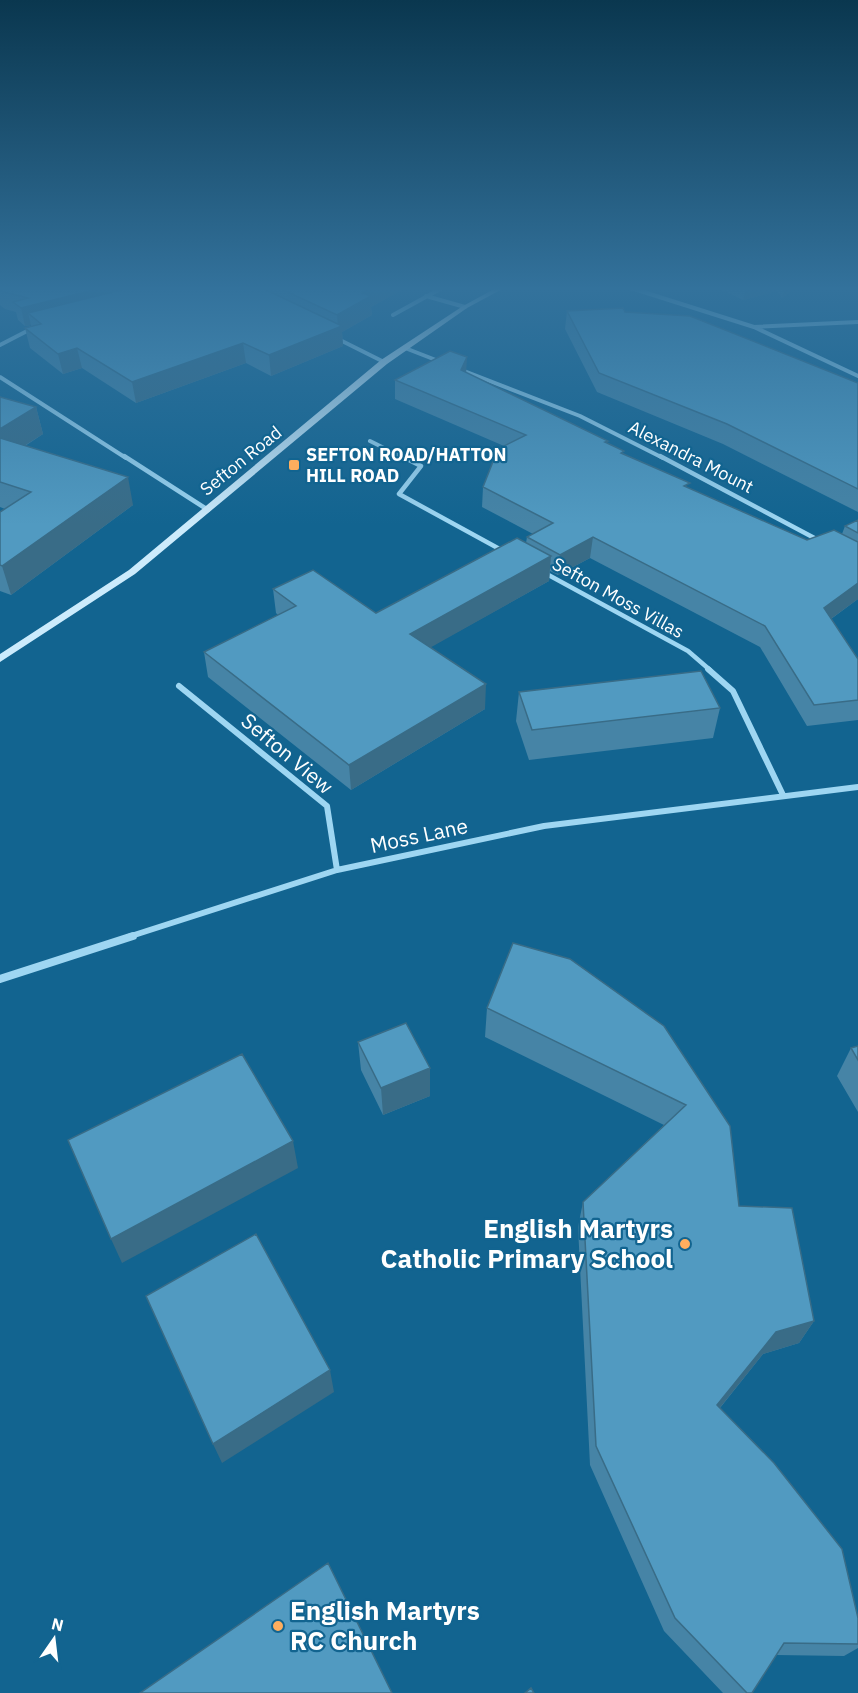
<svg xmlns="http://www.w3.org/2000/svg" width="858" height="1693" font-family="'IBM Plex Sans',sans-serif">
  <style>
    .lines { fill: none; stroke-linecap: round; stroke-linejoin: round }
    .minor-far3 { stroke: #9ed6f2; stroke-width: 4 }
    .minor-far2 { stroke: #9ed6f2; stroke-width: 4.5 }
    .minor-far1 { stroke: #9ed6f2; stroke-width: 6 }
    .minor { stroke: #9ed6f2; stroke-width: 8 }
    .secondary { fill: #ccebfc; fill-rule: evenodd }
    .wall { fill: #4684a6 }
    .shaded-wall { fill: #396c87 }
    .building { fill: #519ac1; stroke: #396c87; stroke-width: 1.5 }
    .poi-dot { fill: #ffae5e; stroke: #126490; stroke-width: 2 }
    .labels { text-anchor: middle; stroke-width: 4.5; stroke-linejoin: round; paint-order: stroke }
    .far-poi-label { font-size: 18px; font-weight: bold; fill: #fff; stroke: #126490; text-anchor: start }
    .far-street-label { font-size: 18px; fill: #fff; stroke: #126490 }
    .street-label { font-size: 21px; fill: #fff; stroke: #126490 }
    .near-poi-label { font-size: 26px; font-weight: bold; fill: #fff; stroke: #126490; text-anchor: end }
  </style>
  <rect width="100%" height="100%" fill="#126490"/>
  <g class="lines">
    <path class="minor-far3" d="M631,288L754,327L858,376
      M426,296L465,307
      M393,315L442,288
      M754,327L858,322
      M338,339L384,362
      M0,345L31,329
      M405,348L441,362
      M459,369L580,416L663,458
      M0,377L126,458
      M370,441L404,458"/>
    <path class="minor-far2" d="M124,456L208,510
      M401,456L421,466L399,494L505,552
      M660,456L820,541
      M543,572L688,651L710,670"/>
    <path class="minor-far1" d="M708,669L733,691L783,795
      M179,686L327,806L337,870
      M128,937L337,870L544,826L858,787"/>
    <path class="minor" d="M0,979L133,936"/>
    <path class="secondary" d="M496,288H504L467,308L387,364L135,574L0,662V654L129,570L381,360L463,306Z"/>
  </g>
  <path class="wall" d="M0,288H405L371,307L372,315L342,332L343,346L271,376L246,363L136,403L82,368L63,374L30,348L25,328L31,326V325L25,326L18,320L16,312L5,309L0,305Z
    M718,288H795L782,298L777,291L743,300Z
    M567,311L625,312L858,383V512L723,444L597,392L565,329Z
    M466,373L607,443L624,454L689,488L807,540L842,534L845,526L858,520V599L831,619L858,659V720L807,726L760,647L590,558L558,575L550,571L549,581L430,647L485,709L351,790L208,677L204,652L278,615L276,613L273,589L376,613L526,543L527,537L533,534L482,507L483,487L504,446L395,399V380Z
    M0,397L36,407L43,434L25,446L133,505L11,595L0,591V512L5,509L0,507Z
    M519,692L720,708L713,738L529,760L516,721Z
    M487,1008L664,1026L739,1206L814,1321L799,1343L763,1354L720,1408L858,1618V1648L844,1656L776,1655L752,1693H723L664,1631L590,1465L578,1227L583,1202L664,1125L485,1037Z
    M358,1042L430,1068V1096L383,1115L361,1070Z
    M858,1046V1112L837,1076L851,1048Z"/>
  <path class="shaded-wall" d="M101,288H174L28,313L31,325L25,326L21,308Z
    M371,288H405L371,307L372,315L342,332L343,346L271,376L269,355L338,328L337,315L362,293Z
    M746,288H778L777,291L743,300Z
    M785,288H795L782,298Z
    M243,343L246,363L136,403L132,382Z
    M77,348L82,368L63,374L58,354Z
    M467,357L466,376L461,370Z
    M36,407L43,434L0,461V429Z
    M128,477L133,505L11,595L2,566Z
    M593,537L590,558L558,575L560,555Z
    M551,556L549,581L410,659V634Z
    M858,583V599L817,629L824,608Z
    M486,684L485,709L351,790L349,765Z
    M430,1068V1096L383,1115L381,1088Z
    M293,1141L298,1168L122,1263L111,1239Z
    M814,1321L799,1343L763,1354L706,1425L717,1405L776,1332Z
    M330,1370L334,1392L222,1463L213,1444Z"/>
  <path class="building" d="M0,288H101L21,308L13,302L28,298L0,291Z
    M129,288H262L342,326L269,355L243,343L132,382L77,348L58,354L25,328L41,324L28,313Z
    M279,288H371L362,293L371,296L337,315Z
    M623,308L625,312L690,316L858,383V489L727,424L599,373L567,311Z
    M450,351L467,357L461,370L608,441L605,442L624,451L621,453L690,483L684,486L807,540L834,530L858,542V583L824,608L858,659V700L814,705L765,626L593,537L560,555L527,537L553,523L483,487L498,449L526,435L395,380Z
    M0,397L36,407L0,429Z
    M0,438L128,477L2,566L0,565V512L31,492L0,482Z
    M858,520V533L845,526Z
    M517,538L551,556L410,634L486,684L349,765L204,652L296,606L273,589L313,570L376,613Z
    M701,671L720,708L532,730L519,692Z
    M513,943L570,959L664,1026L730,1126L739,1206L792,1208L814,1321L776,1332L717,1405L774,1463L842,1549L858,1618V1644L784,1643L752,1693H747L675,1618L596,1446L583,1202L686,1105L487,1008Z
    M406,1023L430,1068L381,1088L358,1042Z
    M858,1046V1060L851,1048Z
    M242,1054L293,1141L111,1239L68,1140Z
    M256,1234L330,1370L213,1444L146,1296Z
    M328,1563L392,1693H140Z
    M531,1688L534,1693H525Z"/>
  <linearGradient id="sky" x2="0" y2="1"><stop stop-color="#0a374f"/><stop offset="0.55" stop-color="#33729c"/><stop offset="1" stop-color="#33729c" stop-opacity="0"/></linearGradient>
  <rect width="858" height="525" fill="url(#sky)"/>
  <g class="poi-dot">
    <rect x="288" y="459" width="12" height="12" rx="3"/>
    <circle cx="685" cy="1244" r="6"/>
    <circle cx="278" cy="1626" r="6"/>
  </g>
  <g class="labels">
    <g class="far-poi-label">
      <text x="306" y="461">SEFTON ROAD/HATTON<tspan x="306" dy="21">HILL ROAD</tspan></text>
    </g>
    <g class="far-street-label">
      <text transform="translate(691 457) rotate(27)" y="6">Alexandra Mount</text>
      <text transform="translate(241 461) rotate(-39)" y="6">Sefton Road</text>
      <text transform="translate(618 598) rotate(29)" y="6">Sefton Moss Villas</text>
    </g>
    <g class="street-label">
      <text transform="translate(287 754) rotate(40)" y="7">Sefton View</text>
      <text transform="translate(419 836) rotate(-12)" y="7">Moss Lane</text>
    </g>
    <g class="near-poi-label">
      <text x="673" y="1238">English Martyrs<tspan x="673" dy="30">Catholic Primary School</tspan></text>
      <text x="290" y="1620" text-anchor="start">English Martyrs<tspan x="290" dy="30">RC Church</tspan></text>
    </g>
  </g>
  <g transform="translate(54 1639) rotate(14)" stroke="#126490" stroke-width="4.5" paint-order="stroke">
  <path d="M0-4.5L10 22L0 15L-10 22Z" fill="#ffffff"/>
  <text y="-9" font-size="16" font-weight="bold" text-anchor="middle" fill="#ffffff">N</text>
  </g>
</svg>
